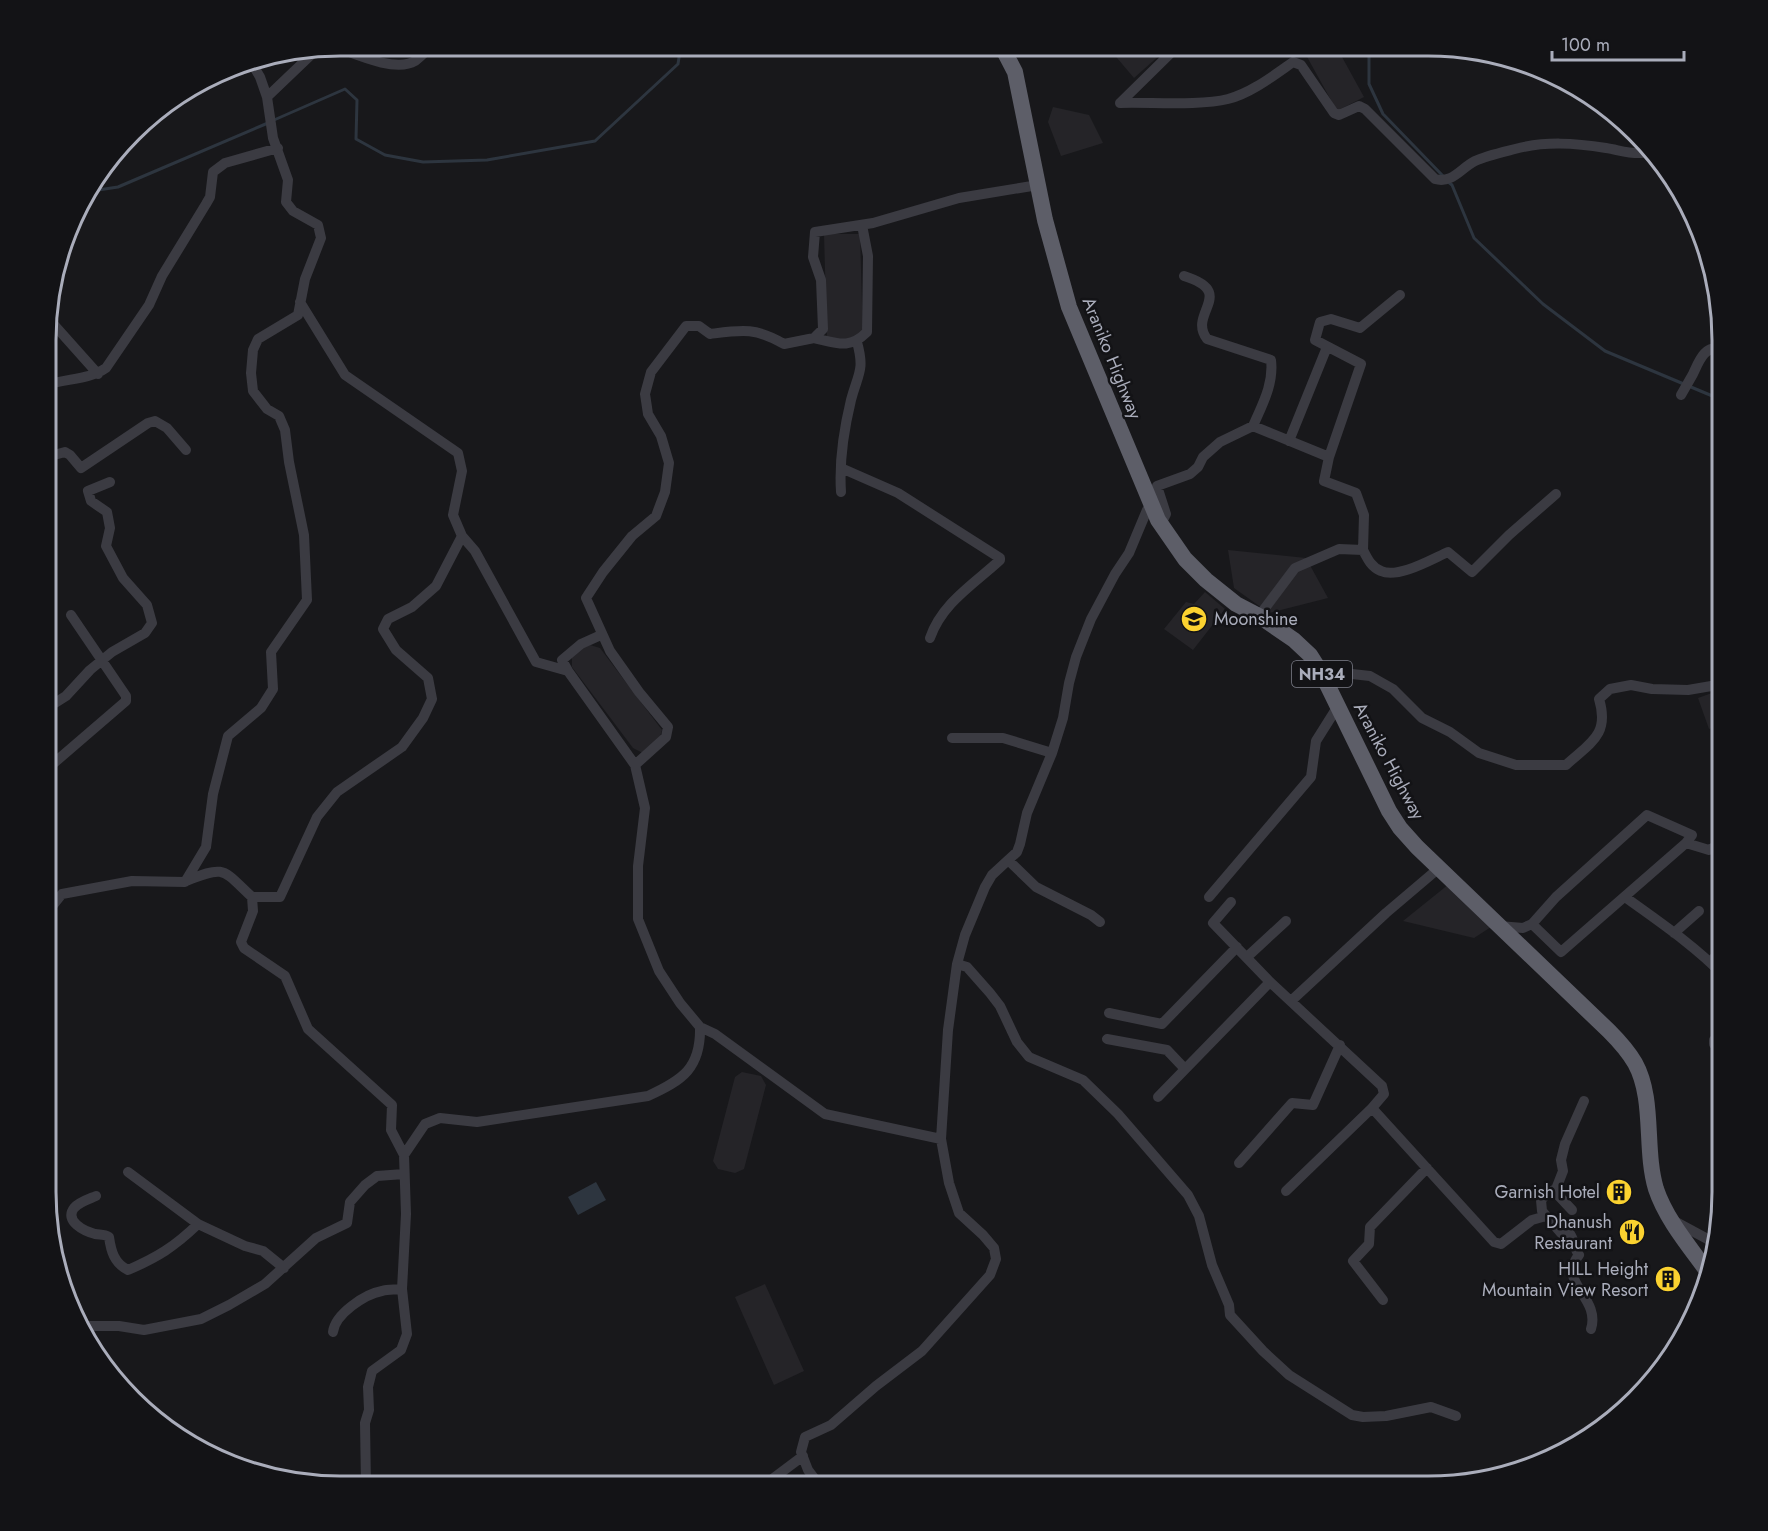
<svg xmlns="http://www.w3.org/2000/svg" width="1768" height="1531" font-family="Jost,sans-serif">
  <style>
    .built { fill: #252428 }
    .water { fill: #2d353f }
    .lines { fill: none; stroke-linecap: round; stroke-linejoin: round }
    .stream { stroke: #2d353f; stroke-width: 3 }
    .minor { stroke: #3b3b42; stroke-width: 10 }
    .trunk { stroke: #5d5e68; stroke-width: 16 }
    .labels { text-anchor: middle; stroke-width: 5; stroke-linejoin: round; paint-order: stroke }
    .shield { fill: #131316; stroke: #7d7f8a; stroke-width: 1.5 }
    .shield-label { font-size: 16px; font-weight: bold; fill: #aaadbb }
    .street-label { font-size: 18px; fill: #aaadbb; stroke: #131316 }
    .poi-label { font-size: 18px; fill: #aaadbb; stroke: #131316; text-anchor: end }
    .rim { fill: none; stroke: #aaadbb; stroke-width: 3 }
  </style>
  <rect width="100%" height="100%" fill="#18181b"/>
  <path class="built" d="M1106,45H1171L1134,78Z
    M1301,46H1336L1364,97L1337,111Z
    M1053,107L1089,115L1103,143L1061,156L1048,122Z
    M824,234H860L863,339L827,340Z
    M1228,550L1306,558L1328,598L1269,613L1234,588Z
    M1205,592L1225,609L1193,650L1164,629L1186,602L1194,604Z
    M590,645L600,648L662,730L659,740L643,753L633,748L572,667V657L580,649Z
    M1723,689V725L1709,729L1698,698Z
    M1449,884L1491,927L1474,938L1403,921Z
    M742,1072L761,1076L766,1085L744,1169L735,1173L718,1169L713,1161L735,1077Z
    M765,1284L804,1371L774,1385L735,1297Z"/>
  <path class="water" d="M596,1182L606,1200L578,1215L568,1197Z"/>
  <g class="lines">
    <path class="stream" d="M1369,46V84L1383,114L1443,176
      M274,120L345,89L357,100L356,139L385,155L423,162L487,160L595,141L678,64L681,45
      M1447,181L1452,185L1474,238L1543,304L1605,351L1722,400
      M85,192L118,187L268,123"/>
    <path class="minor" d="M333,46C353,53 395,73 415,61C421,57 427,50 432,45
      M267,97L312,54L330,47
      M1120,103C1150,102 1200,106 1228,99C1251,93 1273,76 1293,62L1301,65L1334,113L1339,115L1359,106L1365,109L1435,179C1452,184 1461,168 1475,161C1485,156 1503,152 1515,149C1545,141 1575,143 1606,148C1619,150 1629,154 1642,153L1646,146
      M1120,103L1179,45
      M1184,276C1238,293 1187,313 1207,339L1271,360C1274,384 1262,405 1253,426
      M48,318L98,374
      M814,338C837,343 849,350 867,332L868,256L862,225
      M47,385C67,378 89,380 106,368L149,305L162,276L206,204L210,197L213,172L225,163L278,148
      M1681,395C1685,388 1689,381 1693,374C1699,361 1705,344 1722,349
      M1289,441L1327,347
      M47,457L65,452L70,455L81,468L148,423L155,421L167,428L186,450
      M841,468L898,493L1000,558V560C974,584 942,603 930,638
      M841,492C839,462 844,429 851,400C858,373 865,371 857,342
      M1158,520L1164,518L1166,514L1157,486L1190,474L1198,467L1203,457L1220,442L1253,426L1329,457
      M462,536L475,551L536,662L568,671
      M1363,550L1364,515L1356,493L1324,481L1329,457L1361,364L1315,340L1320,322L1331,319L1360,328L1400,295
      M1259,616L1295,568L1339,549L1363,550C1367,558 1371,567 1381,571C1398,579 1432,559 1448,552L1472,572L1509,535L1556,494
      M601,635L581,644L562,660L568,671L635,765L645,808L638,866V919L659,971L680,1003L700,1027L715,1034L825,1114L941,1139
      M1322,674L1343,673L1370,676L1393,689L1422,718L1450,732L1479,753L1516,765H1566C1590,743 1610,735 1599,699L1610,689L1631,685L1652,689L1688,690L1723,684
      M47,708L66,696L90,670L112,652L145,633L152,623L147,605L123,578L106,546L110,528L107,512L91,501L88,491L110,482
      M952,738H1003L1052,753
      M635,765L666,737L668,727L639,692L610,651L586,598L603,572L632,536L656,516L665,492L669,463L661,436L648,414L645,394L651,372L686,326H699L710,334C741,330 755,327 784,344L814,338L823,329L821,280L813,257L815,232L873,223L959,198L1038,185
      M47,769L126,701V696L71,615
      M1009,861L1036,887L1091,915L1100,922
      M186,881C226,865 222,869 252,897H280L317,817L337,792L402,747L423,718L432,699L428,678L396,650L383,629L388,619L412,607L436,586L462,536L453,515L462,471L458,453L345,375L300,302
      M252,897L253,911L241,942L244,948L285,976L308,1029L392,1105L391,1130L404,1155L406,1214L402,1289L407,1334L401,1350L372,1371L368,1387L369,1410L365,1423L366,1486
      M1209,897L1311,777L1316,741L1338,706
      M1625,897C1658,921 1694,945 1723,975
      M1231,902L1213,923L1270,982L1382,1086L1384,1094L1372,1108
      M46,914L62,894L132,881L185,882L206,847L213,794L228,736L261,708L273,689L271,652L307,600L304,535L289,462L285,430L279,416L267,409L253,391L251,373L253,350L258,339L298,315L305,279L321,238L318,225L293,211L286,202L288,180L273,138L267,97L260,77L250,60
      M1532,924L1556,897L1647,815L1692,835L1686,843L1709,850L1723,842
      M1499,926L1523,928L1532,924L1561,952L1686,843
      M1674,933L1699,911
      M1247,957L1286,921
      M1710,962L1723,949
      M957,964L967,967L990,993L1000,1006L1017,1042L1029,1057L1083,1080L1118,1114L1188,1195L1199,1216L1212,1265L1229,1305L1230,1315L1263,1351L1289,1375L1352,1415L1363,1417L1386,1416L1431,1407L1456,1416
      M1291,1001L1386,913L1439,868
      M1109,1013L1162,1024L1237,947
      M1723,1031L1714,1040V1044L1723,1055
      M1107,1039L1167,1050L1185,1069
      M1158,1097L1270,982
      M404,1155L425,1124L440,1118L477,1122L648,1096C683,1080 701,1068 700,1027
      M1239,1163L1292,1103L1313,1105L1340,1045
      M128,1172L198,1224L245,1246L263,1251L284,1268
      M1556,1189L1549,1192L1541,1200L1542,1211L1561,1233L1570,1234C1575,1241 1574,1249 1579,1255C1556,1282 1601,1297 1591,1329
      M1286,1191L1372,1108L1494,1242L1501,1244L1532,1220L1546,1216
      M96,1196C89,1199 79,1202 74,1208C64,1221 84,1231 95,1234C100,1235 104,1234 109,1237C111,1251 114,1263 128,1270C158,1257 174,1247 198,1224
      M1572,1210L1557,1194L1556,1189L1563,1171L1561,1160L1565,1144L1584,1101
      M1674,1221L1713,1242
      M1383,1300L1353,1261L1369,1244L1370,1227L1427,1168
      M82,1326H119L144,1330L201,1319L229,1305L265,1284L316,1238L347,1223L350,1202L365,1185L377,1176L404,1174
      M333,1332C335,1314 365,1294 382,1291C388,1289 395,1290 402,1289
      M763,1486L803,1456
      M820,1486L808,1470L801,1452L805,1437L831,1425L876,1386L922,1351L990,1275L996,1259L994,1248L983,1235L959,1213L949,1183L941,1139L948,1030L957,964L965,935L985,887L992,875L1017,852L1020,844L1027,813L1052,753L1063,718L1069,683L1076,657L1091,619L1115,574L1129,553L1147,510L1152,506"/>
    <path class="trunk" d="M1001,45L1015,72L1045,220L1069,307L1158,520L1185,559L1206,580L1236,604L1259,616L1294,640L1310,655L1322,674L1389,811L1400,828L1417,847L1609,1031C1619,1041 1628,1051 1635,1063C1655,1099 1644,1150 1656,1189C1666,1219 1689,1246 1707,1271"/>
  </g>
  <defs>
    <symbol id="school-disc" viewBox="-11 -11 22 22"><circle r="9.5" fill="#fbd230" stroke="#131316"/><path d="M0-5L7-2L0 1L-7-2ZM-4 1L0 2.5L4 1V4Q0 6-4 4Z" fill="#111"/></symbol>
    <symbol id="building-disc" viewBox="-11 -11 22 22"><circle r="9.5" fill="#fbd230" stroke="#131316"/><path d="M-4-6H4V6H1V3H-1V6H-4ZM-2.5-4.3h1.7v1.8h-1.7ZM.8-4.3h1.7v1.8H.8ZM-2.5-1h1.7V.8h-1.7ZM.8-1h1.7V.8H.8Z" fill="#111"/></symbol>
    <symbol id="restaurant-disc" viewBox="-11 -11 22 22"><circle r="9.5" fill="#fbd230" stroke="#131316"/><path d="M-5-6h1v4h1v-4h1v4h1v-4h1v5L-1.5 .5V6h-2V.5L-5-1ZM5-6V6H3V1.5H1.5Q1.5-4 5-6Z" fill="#111"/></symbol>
  </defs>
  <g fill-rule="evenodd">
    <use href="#school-disc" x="1179" y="604" width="30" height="30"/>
    <use href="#building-disc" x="1604" y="1177" width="30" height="30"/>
    <use href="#restaurant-disc" x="1617" y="1217" width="30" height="30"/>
    <use href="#building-disc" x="1653" y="1264" width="30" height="30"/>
  </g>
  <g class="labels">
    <rect class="shield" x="1292" y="661" width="60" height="26" rx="4.5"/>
    <g class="shield-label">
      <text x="1322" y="680">NH34</text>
    </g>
    <g class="street-label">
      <text transform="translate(1112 358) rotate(68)" y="6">Araniko Highway</text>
      <text transform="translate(1389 761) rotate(62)" y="6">Araniko Highway</text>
    </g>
    <g class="poi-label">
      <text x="1214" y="625" text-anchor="start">Moonshine</text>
      <text x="1600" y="1198">Garnish Hotel</text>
      <text x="1612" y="1228">Dhanush<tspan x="1612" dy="21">Restaurant</tspan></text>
      <text x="1648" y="1275">HILL Height<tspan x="1648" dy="21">Mountain View Resort</tspan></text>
    </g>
  </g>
  <path d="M0 0H1768V1531H0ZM340 56H1428A284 284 0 0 1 1712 340V1192A284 284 0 0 1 1428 1476H340A284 284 0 0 1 56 1192V340A284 284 0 0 1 340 56Z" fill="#131316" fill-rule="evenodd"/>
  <path class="rim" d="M340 56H1428A284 284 0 0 1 1712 340V1192A284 284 0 0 1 1428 1476H340A284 284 0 0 1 56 1192V340A284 284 0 0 1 340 56Z"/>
  <path d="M1552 51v9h132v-9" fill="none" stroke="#aaadbb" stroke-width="3"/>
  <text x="1561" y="51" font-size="18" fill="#aaadbb" stroke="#131316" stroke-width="4.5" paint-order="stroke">100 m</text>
</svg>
